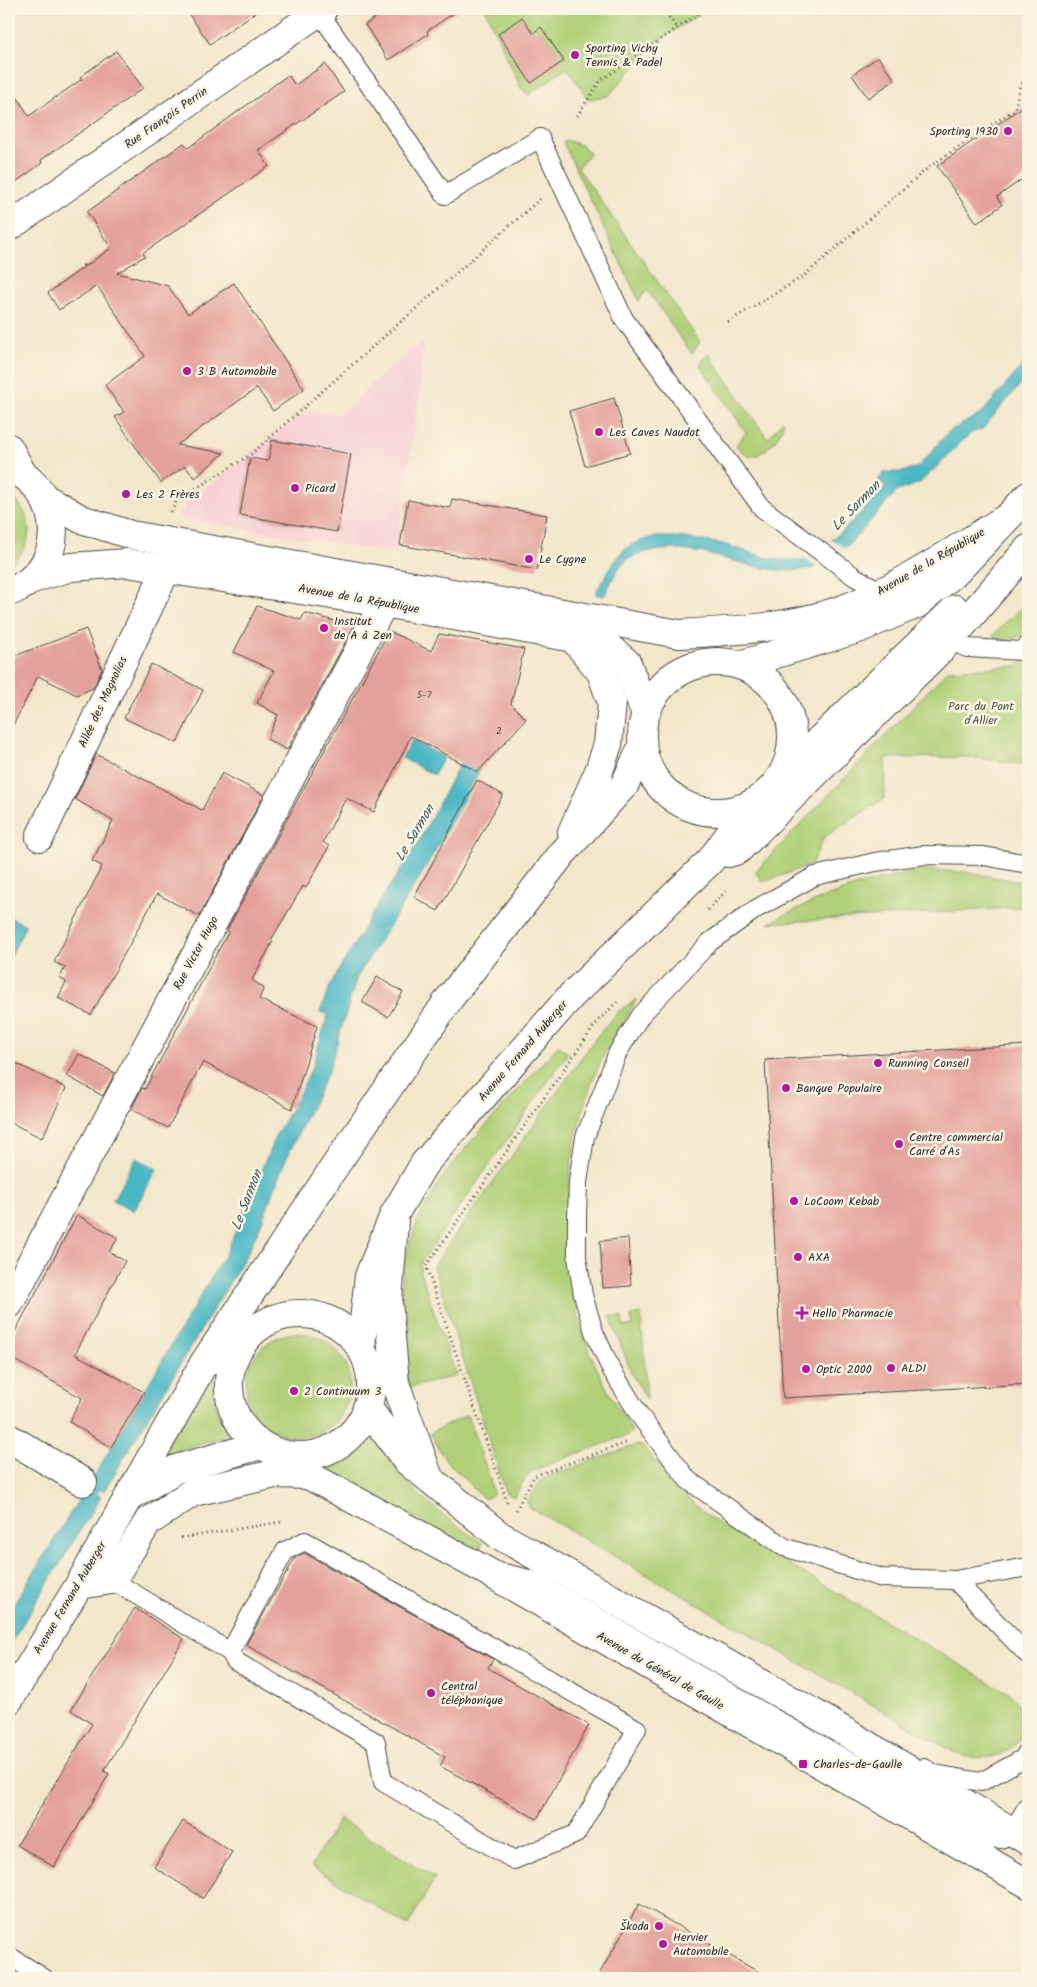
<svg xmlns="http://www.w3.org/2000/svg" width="1037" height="1987" font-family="Kalam,sans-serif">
  <rect width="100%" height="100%" fill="#fcf5e5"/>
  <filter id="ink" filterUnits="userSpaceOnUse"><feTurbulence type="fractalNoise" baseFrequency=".02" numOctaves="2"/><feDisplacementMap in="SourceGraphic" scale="10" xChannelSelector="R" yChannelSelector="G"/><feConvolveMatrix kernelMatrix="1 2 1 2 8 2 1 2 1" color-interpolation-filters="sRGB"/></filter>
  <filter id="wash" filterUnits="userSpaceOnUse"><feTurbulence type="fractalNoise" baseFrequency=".0096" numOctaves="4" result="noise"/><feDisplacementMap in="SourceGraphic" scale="20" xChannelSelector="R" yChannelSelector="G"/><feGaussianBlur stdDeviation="1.12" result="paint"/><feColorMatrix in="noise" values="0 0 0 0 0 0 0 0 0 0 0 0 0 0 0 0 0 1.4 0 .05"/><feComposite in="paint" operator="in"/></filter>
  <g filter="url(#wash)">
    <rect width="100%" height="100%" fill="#f3e7cb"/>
    <path fill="#f7cfd5" d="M 424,340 L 419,398 L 397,546 L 398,554 L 178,518 L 191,497 L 244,461 L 278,431 L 310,411 L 340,415 L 381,375 Z"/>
    <g fill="#b0d078" stroke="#6e7e52">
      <path d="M 485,9 L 707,9 L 656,43 L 608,96 L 588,99 L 567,68 L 528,95 L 521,88 Z"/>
      <path d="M 565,140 L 581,145 L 590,153 L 578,168 L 700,342 L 692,354 L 647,290 L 639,301 L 567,151 L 563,142 Z"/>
      <path d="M 708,353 L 768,439 L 783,420 C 785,435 760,460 748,456 C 744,454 739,449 736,445 L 746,432 L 700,365 Z"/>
      <path d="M 9,494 C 35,515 36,545 9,566 Z"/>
      <path d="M 1028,600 L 1028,629 C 1019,638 1004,646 993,635 Z"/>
      <path d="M 1028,654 L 1028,765 L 969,757 L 886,758 L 884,799 L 824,837 L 811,865 L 763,882 L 755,872 L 948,670 L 1016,666 Z"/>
      <path d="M 925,870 L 965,872 L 1028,883 L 1028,907 L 769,923 C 822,895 866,881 925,870 Z"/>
      <path d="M 637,999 C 622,1025 604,1051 593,1079 C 562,1160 557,1265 588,1347 C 599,1377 615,1404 632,1431 L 628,1435 L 534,1470 L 526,1477 L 514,1497 L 506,1493 L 433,1266 L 598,1035 L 619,1011 Z"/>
      <path d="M 558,1046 L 568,1053 L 420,1263 L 420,1271 L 456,1376 L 408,1388 L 399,1330 L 403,1262 L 418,1220 L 442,1178 L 468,1145 Z"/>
      <path d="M 641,1314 L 647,1399 L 632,1375 L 610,1316 L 622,1317 L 623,1326 L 632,1326 L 631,1316 Z"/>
      <circle cx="298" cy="1385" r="52"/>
      <path d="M 210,1376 L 213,1377 C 213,1388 214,1400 217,1411 C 220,1420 228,1429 227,1438 C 201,1441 187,1447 165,1461 L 160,1453 Z"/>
      <path d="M 467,1415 L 490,1479 L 493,1495 L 484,1499 L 446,1460 L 430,1433 Z"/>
      <path d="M 370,1434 L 374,1435 C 386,1454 397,1472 412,1488 C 433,1509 458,1526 482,1543 L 481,1551 L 478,1554 L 326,1470 L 326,1466 L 352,1453 Z"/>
      <path d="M 636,1445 L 642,1446 L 687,1498 L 713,1520 L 1010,1694 C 1035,1717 1029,1742 998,1755 C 986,1760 972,1757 959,1755 L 529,1507 L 527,1501 L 540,1482 L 546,1477 Z"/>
      <path d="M 339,1819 L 435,1878 L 408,1926 L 311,1866 Z"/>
    </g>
    <g fill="#4ab7c4" stroke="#3a7178">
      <path d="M 1028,359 L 1028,380 L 1021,384 L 989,421 L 983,429 L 971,433 L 920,483 L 897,491 L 851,543 L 812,569 L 783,571 L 756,567 L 704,553 L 672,549 L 645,552 L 628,559 L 617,571 L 604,596 L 595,594 L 612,565 L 624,550 L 634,543 L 653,537 L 679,537 L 723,544 L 764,557 L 784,560 L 802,560 L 843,531 L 886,486 L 878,480 L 885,472 L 902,472 L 918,467 L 949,431 L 981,414 Z"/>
      <path d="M 412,740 L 444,757 L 434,775 L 402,758 Z"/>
      <path d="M 466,752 L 482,766 L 425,869 L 357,977 L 329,1070 L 285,1161 L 262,1222 L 248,1252 L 104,1491 L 90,1483 L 227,1251 L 277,1133 L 298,1097 L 313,1065 L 328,1014 L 320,1012 L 330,986 L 340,968 L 377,906 L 418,843 Z"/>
      <path d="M 9,917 L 26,925 L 9,960 Z"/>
      <path d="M 136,1158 L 157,1169 L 134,1211 L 113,1200 Z"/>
      <path d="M 86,1488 L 101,1497 L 9,1646 L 9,1612 Z"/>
    </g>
    <path fill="#f3e7cb" d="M 829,538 L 846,549 L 818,568 L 802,557 Z"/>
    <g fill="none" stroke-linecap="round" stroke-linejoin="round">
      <path stroke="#4ab7c4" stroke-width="10" d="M 87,1503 L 104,1475"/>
    </g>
    <g id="blocks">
      <g fill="#e4a09a">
        <path d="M 185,9 L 260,9 L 210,44 Z"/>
        <path d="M 388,9 L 460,9 L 427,31 L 428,34 L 388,60 L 365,25 Z"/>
        <path d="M 522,17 L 533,33 L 541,27 L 564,61 L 531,83 L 498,34 Z"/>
        <path d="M 116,51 L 143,88 L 41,160 L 42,163 L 9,187 L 9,84 L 29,116 L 82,79 L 80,77 Z"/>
        <path d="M 878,57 L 895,80 L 868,98 L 852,75 Z"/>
        <path d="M 325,64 L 344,92 L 258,150 L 269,166 L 143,253 L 145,256 L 117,273 L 168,286 L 188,314 L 234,283 L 304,389 L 273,411 L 257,388 L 177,445 L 224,453 L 195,478 L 185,466 L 161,483 L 115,417 L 124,412 L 105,385 L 145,356 L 97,286 L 59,310 L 48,293 L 84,267 L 82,265 L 86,266 L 111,248 L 87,212 L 184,143 L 188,148 L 288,75 L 295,85 Z"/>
        <path d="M 1028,103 L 1028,175 L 997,197 L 1002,205 L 977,223 L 937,166 Z"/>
        <path d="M 614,398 L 630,453 L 585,466 L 569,411 Z"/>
        <path d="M 272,440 L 351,454 L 337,532 L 240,515 L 250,458 L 268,461 Z"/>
        <path d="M 452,499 L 547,515 L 537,570 L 400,545 L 408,500 L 450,508 Z"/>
        <path d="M 257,606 L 301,620 L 305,613 L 354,626 L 287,750 L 267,739 L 278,715 L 257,703 L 274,671 L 234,652 Z"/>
        <path d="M 86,629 L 102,669 L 93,688 L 77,695 L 38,676 L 9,733 L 9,658 Z"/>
        <path d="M 389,631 L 431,651 L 439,634 L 524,649 L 511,704 L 526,719 L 478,772 L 411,736 L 374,812 L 346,798 L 323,842 L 329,846 L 324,856 L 306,888 L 303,886 L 271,940 L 273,941 L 252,980 L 264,988 L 259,999 L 317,1026 L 292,1109 L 203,1062 L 168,1128 L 131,1109 L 142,1088 L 145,1089 L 223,942 L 229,931 L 227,930 Z"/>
        <path d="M 151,664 L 203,690 L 177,743 L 124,718 Z"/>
        <path d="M 96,754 L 202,810 L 222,773 L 264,795 L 199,916 L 157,894 L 91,1015 L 58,998 L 66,982 L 60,978 L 65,967 L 54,962 L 102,866 L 92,861 L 113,821 L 75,799 Z"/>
        <path d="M 477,780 L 503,795 L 438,911 L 414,897 Z"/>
        <path d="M 377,977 L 403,992 L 388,1017 L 362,1002 Z"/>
        <path d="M 1028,1045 L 1028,1384 L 783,1398 L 765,1060 Z"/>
        <path d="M 79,1054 L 115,1073 L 103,1096 L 67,1076 Z"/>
        <path d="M 9,1060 L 66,1088 L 42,1138 L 9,1122 Z"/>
        <path d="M 77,1215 L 118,1238 L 109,1252 L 125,1261 L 75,1354 L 144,1392 L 111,1447 L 69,1422 L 82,1398 L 9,1357 L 9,1343 Z"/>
        <path d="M 628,1238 L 631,1286 L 603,1288 L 600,1241 Z"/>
        <path d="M 304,1553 L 493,1659 L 488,1668 L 589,1725 L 537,1819 L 440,1766 L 445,1757 L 246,1645 L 295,1558 Z"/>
        <path d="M 135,1608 L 184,1639 L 104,1771 L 109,1774 L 54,1867 L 17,1845 L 92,1724 L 71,1710 Z"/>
        <path d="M 183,1821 L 232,1852 L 203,1898 L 154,1867 Z"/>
        <path d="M 639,1904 L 652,1911 L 769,1978 L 597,1978 Z"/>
      </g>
    </g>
  </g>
  <g filter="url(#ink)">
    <use href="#blocks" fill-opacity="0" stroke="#494743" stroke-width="1"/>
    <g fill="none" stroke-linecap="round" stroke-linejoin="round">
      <defs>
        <g id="lane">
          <path d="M 319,12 L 445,195 L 540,138 L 624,319 L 762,508 L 855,577 L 882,592"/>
          <path d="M 950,640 L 967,648 L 1022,651 L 1028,645"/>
          <path d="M 1028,864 L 984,856 L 924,855 L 875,862 L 815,876 L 756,909 L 710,942 L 641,1015 L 618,1052 L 585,1137 L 578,1182 L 577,1217 L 577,1257 L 583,1295 L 594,1332 L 611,1369 L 640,1416 L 688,1480 L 784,1547 L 882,1578 L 955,1580 L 1028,1567"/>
          <path d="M 504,1573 L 533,1580 L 983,1838 L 1001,1839 L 1012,1832 L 1028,1805"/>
          <path d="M 112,1580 L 230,1652 L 235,1661 L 376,1742 L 383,1782 L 514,1860 L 576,1834 L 637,1729 L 305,1541 L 285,1551 L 230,1652"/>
          <path d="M 955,1580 L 1028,1655"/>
          <path d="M 924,1768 L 935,1774 L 981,1782 L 1024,1758 L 1028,1750"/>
          <path d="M 9,1956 L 44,1978"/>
        </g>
        <g id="street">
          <path d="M 9,227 L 323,9"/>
          <path d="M 9,448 L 22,473"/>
          <path d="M 40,837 L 167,568"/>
          <path d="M 9,1304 L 384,603"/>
          <path d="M 9,1438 L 83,1482"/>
        </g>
        <g id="secondary">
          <path d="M 394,1222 L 388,1302 L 395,1383 L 428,1475"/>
          <path d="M 367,1407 L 406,1460 L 499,1535 L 812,1712 L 1028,1841"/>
          <path d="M 297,1456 L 308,1475 L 481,1568 L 1028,1884"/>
          <path d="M 79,1585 L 112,1580 L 148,1522 L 193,1492 L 275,1474 L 308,1475"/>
        </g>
        <g id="primary">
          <path d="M 9,467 C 66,492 69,570 9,592"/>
          <path d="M 45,498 L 81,519 L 131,535 L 679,634 C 733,631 790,628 841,610 C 900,588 952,551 1005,519"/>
          <path d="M 32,579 L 71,567 L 127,563 L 384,603 L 573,638 L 600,640 L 627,663 L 645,712"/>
          <circle cx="717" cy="737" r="75"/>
          <path d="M 740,665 L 858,629 L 917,604 L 958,570 L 1028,496"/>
          <path d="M 783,775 L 955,609"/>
          <path d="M 572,832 L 599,771 L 608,744 L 612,703 L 601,672 L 573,638"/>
          <path d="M 729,853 L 738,850 L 950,640 L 1028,549"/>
          <circle cx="300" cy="1385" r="71"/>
          <path d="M 361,1347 L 369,1276 L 394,1215 L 424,1164 L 571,996 L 711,860 L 737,824 L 759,799"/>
          <path d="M 204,1363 L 337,1163 L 449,999 L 562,854 L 625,784 L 642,747"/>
          <path d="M 131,1496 L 176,1469 L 261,1445"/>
          <path d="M 9,1700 L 79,1585 L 204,1363 L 221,1357"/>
        </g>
      </defs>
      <use href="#lane" stroke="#494743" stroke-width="20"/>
      <use href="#street" stroke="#494743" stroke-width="30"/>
      <use href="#secondary" stroke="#494743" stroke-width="30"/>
      <use href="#primary" stroke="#494743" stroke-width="30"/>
      <g stroke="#494743" stroke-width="3" stroke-dasharray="1 4" stroke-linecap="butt">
        <path d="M 663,9 L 677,28"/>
        <path d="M 577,116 L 600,81 L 705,9"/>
        <path d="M 728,322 L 804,276 L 929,167 L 1015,109 L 1020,85 L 1028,79"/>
        <path d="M 171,512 L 177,500 L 250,455 L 540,199"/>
        <path d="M 708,910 L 726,891"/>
        <path d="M 507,1502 L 426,1266 L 598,1021 L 617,1002"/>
        <path d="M 516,1510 L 534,1476 L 628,1442"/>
        <path d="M 181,1538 L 281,1522"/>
      </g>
      <use href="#lane" stroke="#fff" stroke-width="18"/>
      <use href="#street" stroke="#fff" stroke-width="28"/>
      <use href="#secondary" stroke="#fff" stroke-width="28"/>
      <use href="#primary" stroke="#fff" stroke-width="28"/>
    </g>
  </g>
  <g fill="#b5179e" stroke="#fcf5e5" stroke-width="2">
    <circle cx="575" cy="55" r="5"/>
    <circle cx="1008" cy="131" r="5"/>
    <circle cx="187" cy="371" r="5"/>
    <circle cx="599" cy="432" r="5"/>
    <circle cx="295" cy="488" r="5"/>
    <circle cx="126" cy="494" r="5"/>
    <circle cx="529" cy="559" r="5"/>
    <circle cx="324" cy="628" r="5"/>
    <circle cx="878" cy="1063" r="5"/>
    <circle cx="786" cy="1088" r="5"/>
    <circle cx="899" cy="1144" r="5"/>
    <circle cx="794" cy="1201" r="5"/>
    <circle cx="798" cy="1257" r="5"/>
    <path d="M799.5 1305.5h5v5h5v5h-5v5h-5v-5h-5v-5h5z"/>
    <circle cx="891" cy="1368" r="5"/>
    <circle cx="806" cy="1369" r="5"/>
    <circle cx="294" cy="1391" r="5"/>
    <circle cx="431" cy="1693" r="5"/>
    <rect x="798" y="1759" width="10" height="10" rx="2.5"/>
    <circle cx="659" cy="1926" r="5"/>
    <circle cx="663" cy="1944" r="5"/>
  </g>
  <g text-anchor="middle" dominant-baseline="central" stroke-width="5" stroke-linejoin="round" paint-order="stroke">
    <g font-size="10" fill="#594847">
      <text x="424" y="695">5-7</text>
      <text x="499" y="731">2</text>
    </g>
    <g font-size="12" fill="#2b2b2b" stroke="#fcf5e5" text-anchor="start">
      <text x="585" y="48">Sporting Vichy<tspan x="585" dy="14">Tennis &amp; Padel</tspan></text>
      <text x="998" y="131" text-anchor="end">Sporting 1930</text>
      <text x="197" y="371">3 B Automobile</text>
      <text x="609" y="432">Les Caves Naudot</text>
      <text x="305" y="488">Picard</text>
      <text x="136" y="494">Les 2 Frères</text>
      <text x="539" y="559">Le Cygne</text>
      <text x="334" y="621">Institut<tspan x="334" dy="14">de A à Zen</tspan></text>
      <text x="888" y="1063">Running Conseil</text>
      <text x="796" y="1088">Banque Populaire</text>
      <text x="909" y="1137">Centre commercial<tspan x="909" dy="14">Carré d'As</tspan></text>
      <text x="804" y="1201">LoCoom Kebab</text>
      <text x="808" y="1257">AXA</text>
      <text x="812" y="1313">Hello Pharmacie</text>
      <text x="901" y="1368">ALDI</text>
      <text x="816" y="1369">Optic 2000</text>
      <text x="304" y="1391">2 Continuum 3</text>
      <text x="441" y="1686">Central<tspan x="441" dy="14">téléphonique</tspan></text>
      <text x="813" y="1764">Charles-de-Gaulle</text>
      <text x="649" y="1926" text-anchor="end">Škoda</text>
      <text x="673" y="1937">Hervier<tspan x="673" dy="14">Automobile</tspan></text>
    </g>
    <g font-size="12" fill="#2b2b2b" stroke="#fcf5e5">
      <text transform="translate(166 118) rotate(-35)">Rue François Perrin</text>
      <text transform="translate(931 562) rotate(-30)">Avenue de la République</text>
      <text transform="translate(359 599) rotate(10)">Avenue de la République</text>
      <text transform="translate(103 702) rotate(-65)">Allée des Magnolias</text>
      <text transform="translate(196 953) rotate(-62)">Rue Victor Hugo</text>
      <text transform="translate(523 1051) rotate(-49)">Avenue Fernand Auberger</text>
      <text transform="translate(70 1598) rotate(-59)">Avenue Fernand Auberger</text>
      <text transform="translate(660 1671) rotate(30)">Avenue du Général de Gaulle</text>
    </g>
    <g font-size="12" fill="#4c543e" stroke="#fcf5e5">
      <text x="981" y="706">Parc du Pont<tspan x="981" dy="14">d'Allier</tspan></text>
    </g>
    <g font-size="14" font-style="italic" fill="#365c61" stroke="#fcf5e5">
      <text transform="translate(856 506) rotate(-46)">Le Sarmon</text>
      <text transform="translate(415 833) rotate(-59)">Le Sarmon</text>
      <text transform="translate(247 1200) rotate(-69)">Le Sarmon</text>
    </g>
  </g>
  <rect width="1037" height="1987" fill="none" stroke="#fcf5e5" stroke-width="30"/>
</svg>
